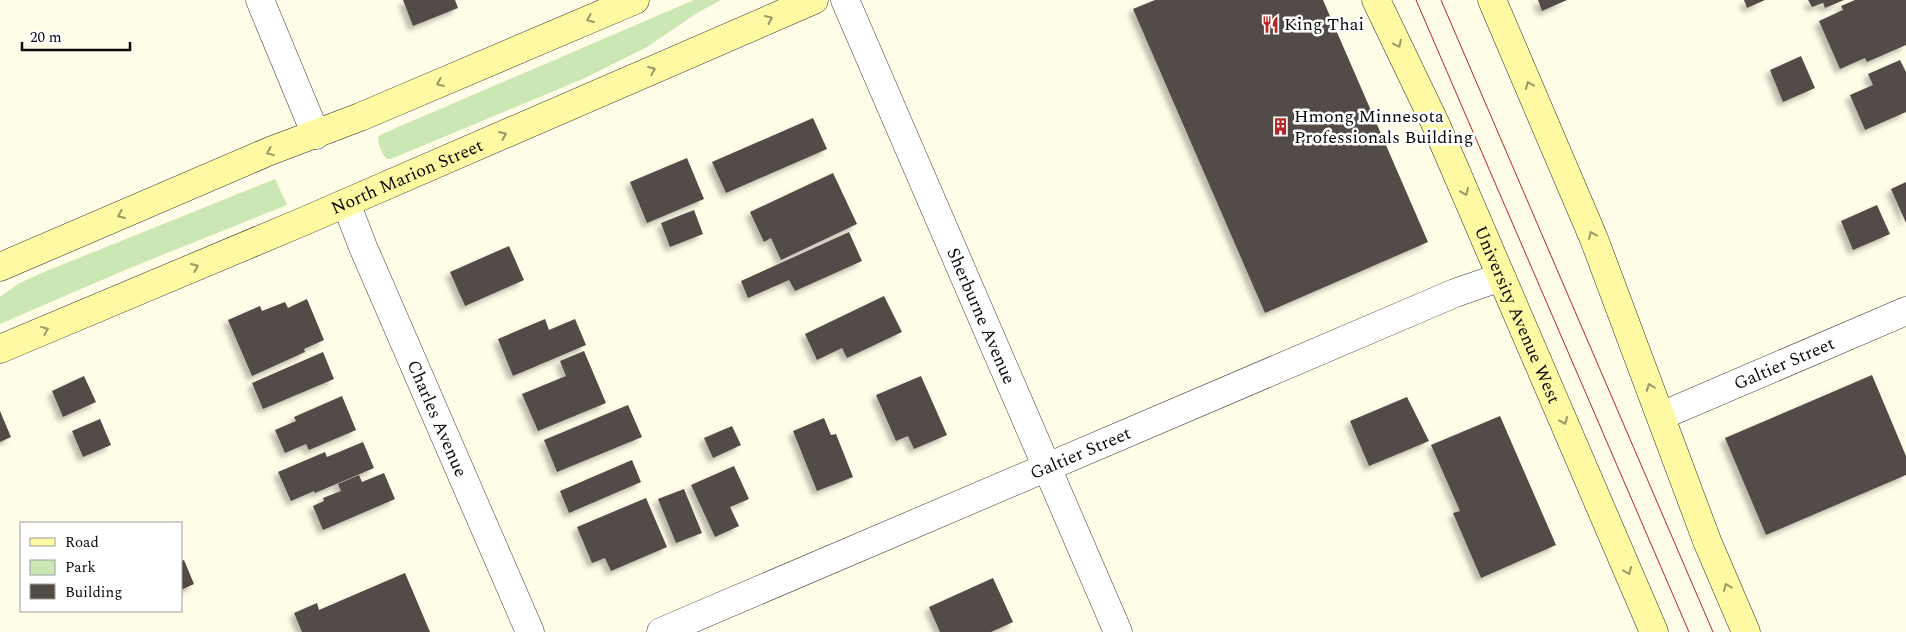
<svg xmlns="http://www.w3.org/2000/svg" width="1906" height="632" font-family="Spectral,serif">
  <defs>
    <filter id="shadow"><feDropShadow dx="-4.5" dy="4.5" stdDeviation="2.5" flood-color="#0004"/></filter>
  </defs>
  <rect width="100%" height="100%" fill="#fffce7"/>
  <g fill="#cbe7b3">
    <path d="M 694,0 L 721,0 L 697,13 L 647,47 L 585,78 L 391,159 L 387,159 C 382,154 378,144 378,137 L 382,134 Z"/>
    <path d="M 275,179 L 287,205 L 125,270 L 0,324 L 0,297 L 18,284 L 39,274 Z"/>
  </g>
  <g fill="#524c47" filter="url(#shadow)">
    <path d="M 403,0 L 455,0 L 458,8 L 413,26 Z"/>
    <path d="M 1155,0 L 1323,0 L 1428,242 L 1265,313 L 1133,9 Z"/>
    <path d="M 1538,0 L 1567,0 L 1542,11 Z"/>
    <path d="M 1744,0 L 1765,0 L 1747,8 Z"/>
    <path d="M 1808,0 L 1844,0 L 1825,8 L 1823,3 L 1812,7 Z"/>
    <path d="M 1855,0 L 1906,0 L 1906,45 L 1867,62 L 1865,58 L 1840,69 L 1819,21 L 1843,10 L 1841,6 Z"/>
    <path d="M 1801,56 L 1815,88 L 1783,102 L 1770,70 Z"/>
    <path d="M 1900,60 L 1906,72 L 1906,112 L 1865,130 L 1850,95 L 1873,85 L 1868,74 Z"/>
    <path d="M 813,118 L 827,149 L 726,193 L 712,162 Z"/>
    <path d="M 687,158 L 704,199 L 647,223 L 630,182 Z"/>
    <path d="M 833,173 L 857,224 L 781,260 L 771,238 L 764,242 L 750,212 Z"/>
    <path d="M 1906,182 L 1906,223 L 1891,189 Z"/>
    <path d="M 1877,205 L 1890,234 L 1853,250 L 1841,221 Z"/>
    <path d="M 694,210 L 703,234 L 670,247 L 661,223 Z"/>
    <path d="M 849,232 L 862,261 L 795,291 L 789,280 L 748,298 L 741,281 Z"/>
    <path d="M 509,246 L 524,280 L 465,306 L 450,272 Z"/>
    <path d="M 884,296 L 902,332 L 847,358 L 842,348 L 817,360 L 805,334 Z"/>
    <path d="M 307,299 L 324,340 L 304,349 L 305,352 L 252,376 L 228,320 L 260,306 L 262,311 L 285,302 L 288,308 Z"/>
    <path d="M 545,319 L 549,330 L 575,319 L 586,345 L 513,376 L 498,339 Z"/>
    <path d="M 584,351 L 606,403 L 538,431 L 522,394 L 566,376 L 560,361 Z"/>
    <path d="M 323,352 L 334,379 L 263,409 L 252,383 Z"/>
    <path d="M 1872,375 L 1906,456 L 1906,475 L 1766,535 L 1725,438 Z"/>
    <path d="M 84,376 L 96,402 L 63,417 L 52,391 Z"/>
    <path d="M 921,376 L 947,435 L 914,449 L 908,436 L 896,441 L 876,395 Z"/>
    <path d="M 342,396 L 356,430 L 309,450 L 306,444 L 285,453 L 275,430 L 296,421 L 294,417 Z"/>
    <path d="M 1407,397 L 1429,441 L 1369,466 L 1350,421 Z"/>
    <path d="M 628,405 L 642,437 L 557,472 L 544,440 Z"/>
    <path d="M 0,411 L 11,437 L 0,442 Z"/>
    <path d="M 1500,416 L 1556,545 L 1481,578 L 1453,513 L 1460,511 L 1431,445 Z"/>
    <path d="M 824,418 L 831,435 L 836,434 L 853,477 L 817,491 L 793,431 Z"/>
    <path d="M 100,419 L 111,445 L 83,457 L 72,431 Z"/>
    <path d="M 732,426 L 741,445 L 713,458 L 704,438 Z"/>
    <path d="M 363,442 L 374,468 L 315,493 L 314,491 L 291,501 L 278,472 L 325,452 L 327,457 Z"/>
    <path d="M 632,460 L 641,482 L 569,513 L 560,491 Z"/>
    <path d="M 734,466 L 749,499 L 730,507 L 739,526 L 715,537 L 691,485 Z"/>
    <path d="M 384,473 L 395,499 L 323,530 L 313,506 L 324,501 L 323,498 L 341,491 L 338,484 L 359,475 L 362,482 Z"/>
    <path d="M 684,489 L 702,533 L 676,543 L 658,499 Z"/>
    <path d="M 646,498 L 667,547 L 611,571 L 605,558 L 592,563 L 577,527 Z"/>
    <path d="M 184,560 L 194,584 L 181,590 L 181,561 Z"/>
    <path d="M 405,573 L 430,632 L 302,632 L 294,613 L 317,603 L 319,610 Z"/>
    <path d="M 993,578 L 1013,622 L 991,632 L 940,632 L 929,607 Z"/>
  </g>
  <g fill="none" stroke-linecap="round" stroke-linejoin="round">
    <defs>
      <g id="minor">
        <path d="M 260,0 L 316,135"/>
        <path id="s1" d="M 845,0 L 1118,632"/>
        <path id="s2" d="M 346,203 L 363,247 L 530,632"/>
        <path id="s3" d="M 1661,416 L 1906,311"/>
        <path id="s4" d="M 661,632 L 1455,293 L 1501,277"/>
      </g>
      <g id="secondary">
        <path id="s5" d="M 1376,0 L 1436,125 L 1654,632"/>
        <path d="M 1492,0 L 1594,239 L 1707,541 L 1746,632"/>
        <path d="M 0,267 L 270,151 L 360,117 L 635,0"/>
        <path id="s6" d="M 0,349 L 302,222 L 814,0"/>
      </g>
    </defs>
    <use href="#minor" stroke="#3d3d3d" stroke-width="29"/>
    <use href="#secondary" stroke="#2c2c2c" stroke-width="29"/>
    <use href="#minor" stroke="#fff" stroke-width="28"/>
    <use href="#secondary" stroke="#fef9a3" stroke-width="28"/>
    <g stroke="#b72725" stroke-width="1">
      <path d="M 1416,0 L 1689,632"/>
      <path d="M 1441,0 L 1713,632"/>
    </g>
  </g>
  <defs><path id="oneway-chevron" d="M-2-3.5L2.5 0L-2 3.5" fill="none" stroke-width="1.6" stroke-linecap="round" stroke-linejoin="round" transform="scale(1.25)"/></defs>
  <g stroke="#9c9966">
    <use href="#oneway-chevron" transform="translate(590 19) rotate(157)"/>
    <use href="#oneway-chevron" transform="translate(769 19) rotate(-24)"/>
    <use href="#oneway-chevron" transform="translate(1398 44) rotate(64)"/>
    <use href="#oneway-chevron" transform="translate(652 70) rotate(-23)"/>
    <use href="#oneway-chevron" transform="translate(440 83) rotate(157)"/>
    <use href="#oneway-chevron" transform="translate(1529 85) rotate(-113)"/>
    <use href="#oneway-chevron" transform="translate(503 135) rotate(-23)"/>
    <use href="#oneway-chevron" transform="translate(270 152) rotate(158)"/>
    <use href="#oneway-chevron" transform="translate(1465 192) rotate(67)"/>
    <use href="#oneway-chevron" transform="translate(121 215) rotate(157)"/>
    <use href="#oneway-chevron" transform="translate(1592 235) rotate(-113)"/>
    <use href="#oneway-chevron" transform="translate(195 267) rotate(-23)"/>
    <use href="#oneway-chevron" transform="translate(45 330) rotate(-22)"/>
    <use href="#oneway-chevron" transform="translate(1650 387) rotate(-111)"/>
    <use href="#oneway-chevron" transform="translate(1564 421) rotate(67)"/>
    <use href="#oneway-chevron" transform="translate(1628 571) rotate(67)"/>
    <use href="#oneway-chevron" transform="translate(1727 587) rotate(-113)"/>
  </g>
  <defs>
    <symbol id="restaurant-bare" viewBox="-9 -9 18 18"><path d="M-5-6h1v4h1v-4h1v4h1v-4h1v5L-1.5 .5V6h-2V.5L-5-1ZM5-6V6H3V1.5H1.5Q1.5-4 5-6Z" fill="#b72725" stroke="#fff" stroke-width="2.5" paint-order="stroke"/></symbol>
    <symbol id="building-bare" viewBox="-9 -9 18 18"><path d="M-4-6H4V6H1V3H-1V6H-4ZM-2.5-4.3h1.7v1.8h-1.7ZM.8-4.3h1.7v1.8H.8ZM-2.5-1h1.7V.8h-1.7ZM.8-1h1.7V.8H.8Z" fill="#b72725" stroke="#fff" stroke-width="2.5" paint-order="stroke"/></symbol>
  </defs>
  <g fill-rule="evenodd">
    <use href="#restaurant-bare" x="1258" y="12" width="25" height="25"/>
    <use href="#building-bare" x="1268" y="114" width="25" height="25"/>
  </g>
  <g text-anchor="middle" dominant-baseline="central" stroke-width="5" stroke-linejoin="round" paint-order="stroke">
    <g font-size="18" fill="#0a0a0a" stroke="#fff" text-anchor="start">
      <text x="1284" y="24">King Thai</text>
      <text x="1294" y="116">Hmong Minnesota<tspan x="1294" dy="21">Professionals Building</tspan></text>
    </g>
    <g font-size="18" fill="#0a0a0a" stroke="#fff">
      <text stroke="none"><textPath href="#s6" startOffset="442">North Marion Street</textPath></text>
      <text stroke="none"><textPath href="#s5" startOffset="345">University Avenue West</textPath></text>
      <text stroke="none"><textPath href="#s1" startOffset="344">Sherburne Avenue</textPath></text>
      <text stroke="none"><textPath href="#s3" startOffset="134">Galtier Street</textPath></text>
      <text stroke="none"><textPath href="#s2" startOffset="234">Charles Avenue</textPath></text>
      <text stroke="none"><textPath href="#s4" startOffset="456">Galtier Street</textPath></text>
    </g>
  </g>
  <rect x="20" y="522" width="162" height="90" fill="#ffffff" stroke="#9d9d9d"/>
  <rect x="30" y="538" width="25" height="8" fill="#fef9a3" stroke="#9d9d9d"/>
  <text x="65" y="547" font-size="15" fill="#0a0a0a">Road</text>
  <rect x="30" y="560" width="25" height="15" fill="#cbe7b3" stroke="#9d9d9d"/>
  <text x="65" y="572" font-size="15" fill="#0a0a0a">Park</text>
  <rect x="30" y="584" width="25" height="15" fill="#524c47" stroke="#9d9d9d"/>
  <text x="65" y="597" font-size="15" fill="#0a0a0a">Building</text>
  <path d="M22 42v8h108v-8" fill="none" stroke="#0a0a0a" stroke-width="2.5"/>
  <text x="30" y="42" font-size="15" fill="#0a0a0a" stroke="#ffffff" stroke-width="4" paint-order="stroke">20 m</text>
</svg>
